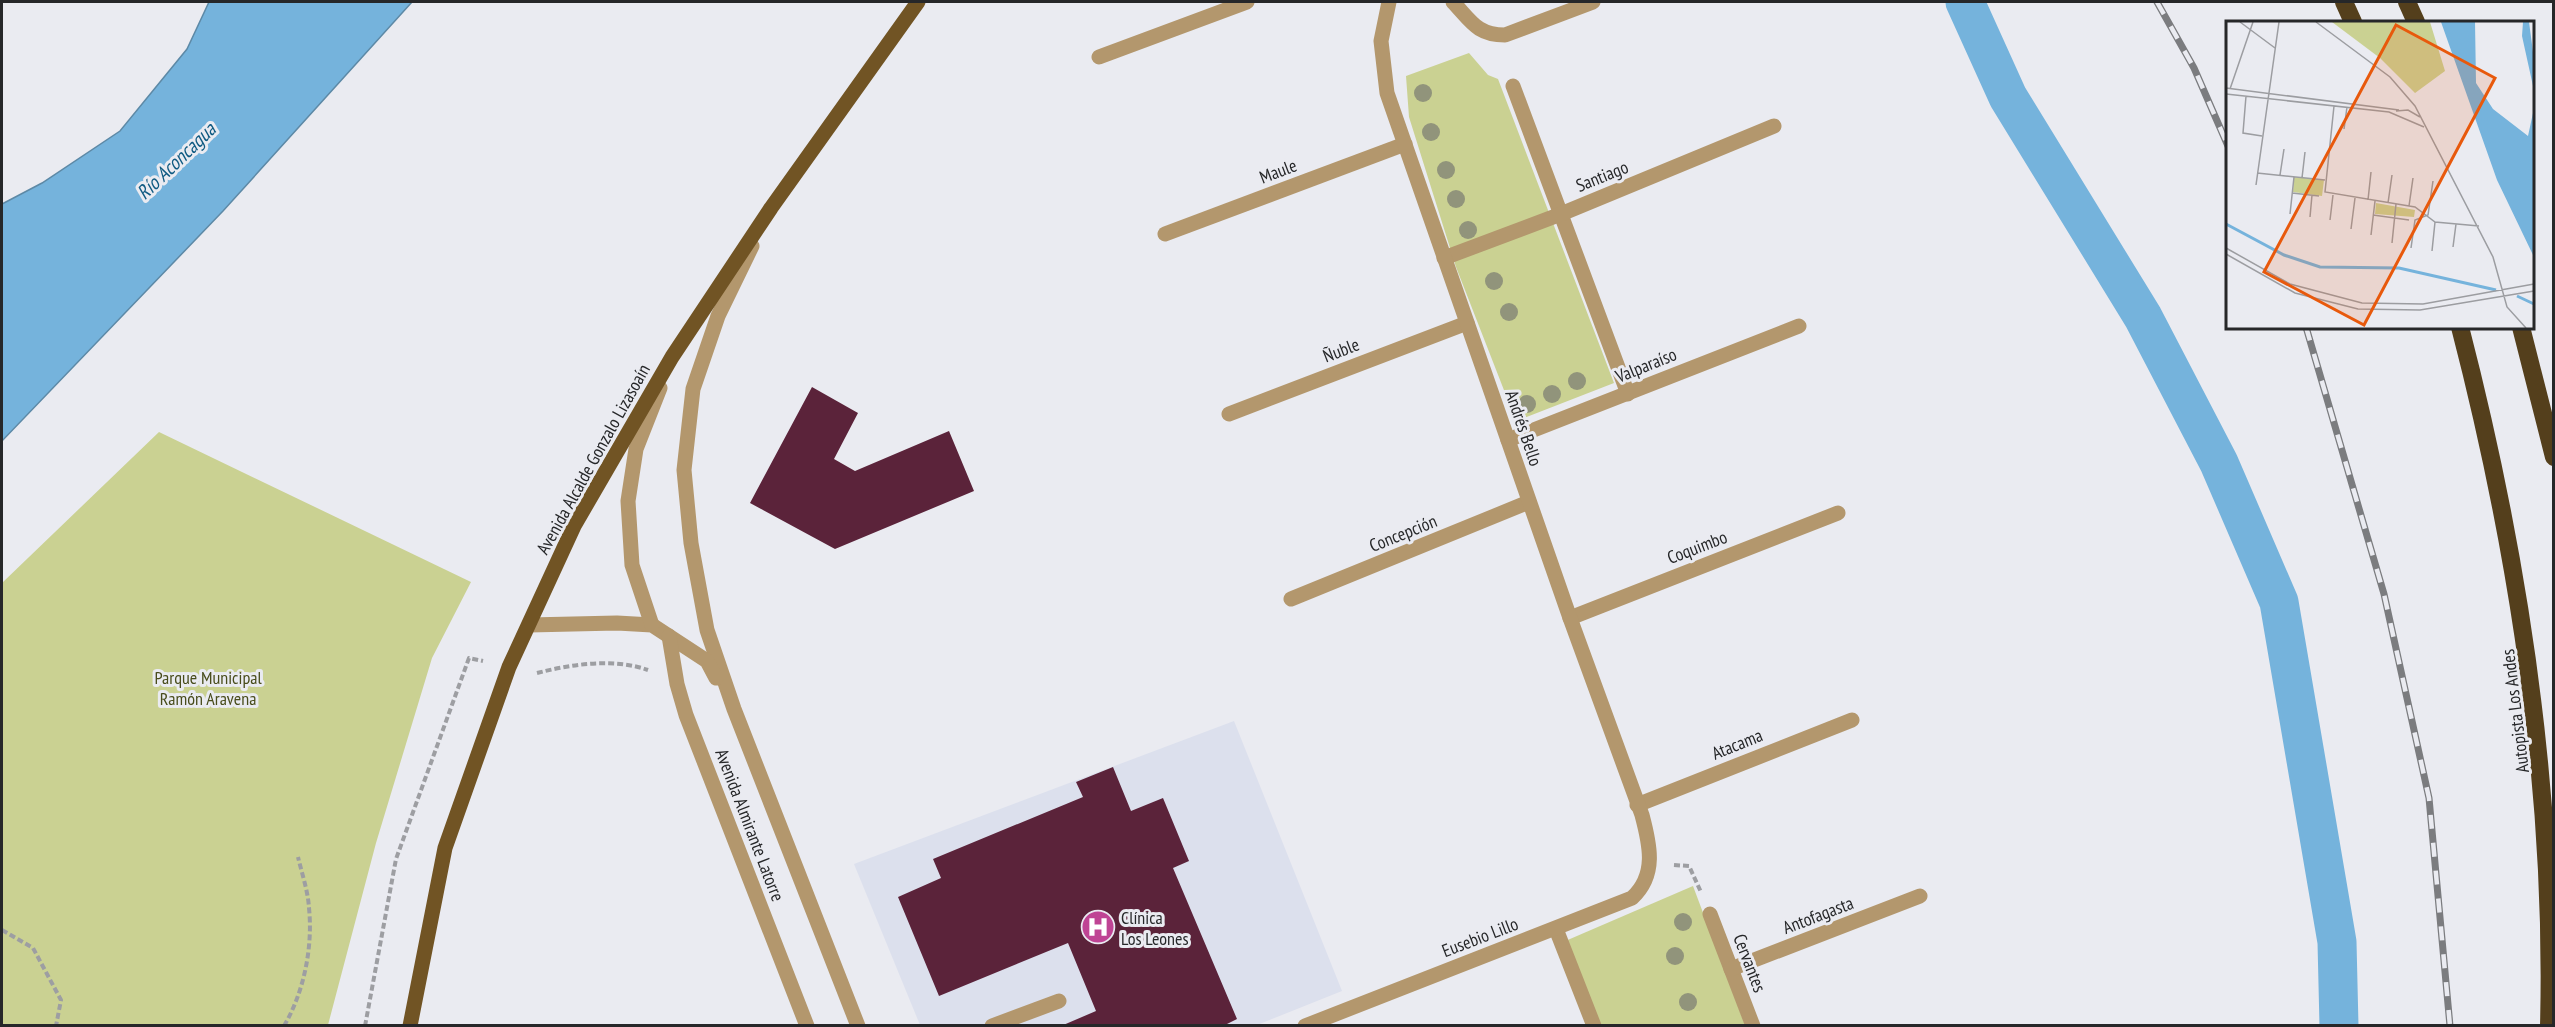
<svg xmlns="http://www.w3.org/2000/svg" width="2555" height="1027" font-family="'PT Sans Narrow',sans-serif">
  <rect width="100%" height="100%" fill="#eaebf1"/>
  <path fill="#dce0ed" d="M 1234,721 L 1342,991 L 1257,1025 L 920,1025 L 854,864 Z"/>
  <g fill="#cad192">
    <path d="M 1469,53 L 1488,75 L 1498,79 L 1614,383 L 1516,421 L 1456,267 L 1409,117 L 1406,76 Z"/>
    <path d="M 159,432 L 471,582 L 432,658 L 376,843 L 328,1025 L 2,1025 L 2,583 Z"/>
    <path d="M 1693,886 L 1745,1025 L 1594,1025 L 1563,942 Z"/>
  </g>
  <path fill="#75b3dc" stroke="#5d89a6" stroke-width="1.5" d="M 209,2 L 412,2 L 223,211 L 2,441 L 2,204 L 42,183 L 120,131 L 187,49 Z"/>
  <g fill="none" stroke-linecap="round" stroke-linejoin="round">
    <path stroke="#75b3dc" stroke-width="39" d="M 1965,2 L 2008,97 L 2143,317 L 2219,463 L 2279,602 L 2337,942 L 2339,1026"/>
  </g>
  <g fill="#5b233a">
    <path d="M 812,387 L 858,413 L 834,459 L 855,471 L 949,431 L 974,491 L 835,549 L 750,503 Z"/>
    <path d="M 1113,767 L 1131,811 L 1163,798 L 1189,861 L 1173,868 L 1237,1019 L 1223,1026 L 1061,1026 L 1096,1011 L 1068,943 L 939,996 L 898,897 L 941,878 L 933,859 L 1083,797 L 1076,782 Z"/>
  </g>
  <g fill="none" stroke-linecap="round" stroke-linejoin="round">
    <g stroke="#9d9ea2" stroke-width="4" stroke-dasharray="6 3" stroke-linecap="butt">
      <path d="M 537,673 C 572,664 614,658 648,670"/>
      <path d="M 1674,865 L 1689,866 L 1701,892"/>
      <path d="M 2,930 L 33,948 L 61,1000 L 56,1026"/>
      <path d="M 284,1026 C 304,992 313,947 309,908 C 308,891 302,874 298,857"/>
      <path d="M 365,1026 L 396,859 L 469,658 L 483,661"/>
    </g>
    <g stroke="#b3976d" stroke-width="15">
      <path d="M 1453,2 C 1471,21 1477,35 1505,35 L 1593,2"/>
      <path d="M 1099,57 L 1247,2"/>
      <path d="M 1513,86 L 1628,394"/>
      <path d="M 1165,234 L 1405,144"/>
      <path d="M 752,246 L 718,316 L 693,389 L 684,470 L 691,543 L 707,630 L 734,709 L 858,1026"/>
      <path d="M 1444,258 L 1561,214 L 1774,126"/>
      <path d="M 1229,414 L 1467,323"/>
      <path d="M 1508,440 L 1799,326"/>
      <path d="M 1291,599 L 1529,502"/>
      <path d="M 1570,618 L 1838,513"/>
      <path d="M 529,625 L 617,623 L 652,625 L 707,661 L 716,678"/>
      <path d="M 652,625 L 632,565 L 628,501 L 636,449 L 660,388"/>
      <path d="M 669,636 L 677,684 L 686,715 L 807,1026"/>
      <path d="M 1637,805 L 1852,720"/>
      <path d="M 1710,914 L 1753,1026"/>
      <path d="M 1556,929 L 1594,1026"/>
      <path d="M 1731,969 L 1920,896"/>
      <path d="M 992,1026 L 1059,1001"/>
      <path d="M 1305,1026 L 1632,898 C 1657,875 1650,845 1642,815 L 1570,618 L 1387,93 L 1381,41 L 1389,2"/>
    </g>
    <path stroke="#715424" stroke-width="15" d="M 410,1026 L 445,848 L 509,667 L 574,526 L 672,357 L 771,208 L 918,2"/>
    <g stroke="#543f1c" stroke-width="18">
      <path d="M 2344,2 L 2353,22"/>
      <path d="M 2407,2 L 2416,22"/>
      <path d="M 2460,327 C 2519,555 2555,789 2549,1026"/>
      <path d="M 2521,327 L 2554,457"/>
    </g>
    <defs>
      <g id="rail">
        <path d="M 2157,2 L 2194,68 L 2228,146"/>
        <path d="M 2306,327 L 2384,594 L 2429,798 L 2450,1026"/>
      </g>
    </defs>
    <use href="#rail" stroke="#7b7c7f" stroke-width="7"/>
    <use href="#rail" stroke="#eaebf1" stroke-width="4.5" stroke-dasharray="14" stroke-linecap="butt"/>
  </g>
  <g fill="#91947b">
    <circle cx="1423" cy="93" r="9"/>
    <circle cx="1431" cy="132" r="9"/>
    <circle cx="1446" cy="170" r="9"/>
    <circle cx="1456" cy="199" r="9"/>
    <circle cx="1468" cy="230" r="9"/>
    <circle cx="1494" cy="281" r="9"/>
    <circle cx="1509" cy="312" r="9"/>
    <circle cx="1577" cy="381" r="9"/>
    <circle cx="1552" cy="394" r="9"/>
    <circle cx="1527" cy="404" r="9"/>
    <circle cx="1683" cy="922" r="9"/>
    <circle cx="1675" cy="956" r="9"/>
    <circle cx="1688" cy="1002" r="9"/>
  </g>
  <defs>
    <symbol id="hospital-disc" viewBox="-11 -11 22 22"><circle r="9.5" fill="#bf4494" stroke="#eaebf1"/><path d="M-5-5h3v3.5h4V-5h3V5h-3V1.5h-4V5h-3Z" fill="#fff"/></symbol>
  </defs>
  <g fill-rule="evenodd">
    <use href="#hospital-disc" x="1079" y="908" width="38" height="38"/>
  </g>
  <g text-anchor="middle" dominant-baseline="central" stroke-width="6" stroke-linejoin="round" paint-order="stroke">
    <g font-size="18" fill="#262729" stroke="#eaebf1">
      <text transform="translate(1278 171) rotate(-21)">Maule</text>
      <text transform="translate(1602 176) rotate(-22)">Santiago</text>
      <text transform="translate(1341 350) rotate(-21)">Ñuble</text>
      <text transform="translate(1646 365) rotate(-22)">Valparaíso</text>
      <text transform="translate(1524 428) rotate(71)">Andrés Bello</text>
      <text transform="translate(593 459) rotate(-61)">Avenida Alcalde Gonzalo Lizasoaín</text>
      <text transform="translate(1403 533) rotate(-22)">Concepción</text>
      <text transform="translate(1697 547) rotate(-21)">Coquimbo</text>
      <text transform="translate(2515 711) rotate(-97)">Autopista Los Andes</text>
      <text transform="translate(1737 744) rotate(-22)">Atacama</text>
      <text transform="translate(750 825) rotate(69)">Avenida Almirante Latorre</text>
      <text transform="translate(1818 915) rotate(-21)">Antofagasta</text>
      <text transform="translate(1480 937) rotate(-21)">Eusebio Lillo</text>
      <text transform="translate(1750 963) rotate(69)">Cervantes</text>
    </g>
    <g font-size="18" fill="#484c1b" stroke="#eaebf1">
      <text x="208" y="677">Parque Municipal<tspan x="208" dy="21">Ramón Aravena</tspan></text>
    </g>
    <g font-size="18" fill="#262729" stroke="#eaebf1" text-anchor="start">
      <text x="1121" y="917">Clínica<tspan x="1121" dy="21">Los Leones</tspan></text>
    </g>
    <g font-size="20" font-style="italic" fill="#0f5a82" stroke="#eaebf1">
      <text transform="translate(176 161) rotate(-44)">Río Aconcagua</text>
    </g>
  </g>
  <g transform="translate(2226 21)">
    <rect width="308" height="308" fill="#eaebf1"/>
    <path d="M 106,1 L 204,1 L 219,50 L 189,72 L 154,37 ZM 68,156 L 98,159 L 96,175 L 67,171 ZM 150,182 L 189,189 L 188,196 L 149,193 Z" fill="#cad192"/>
    <path d="M 215,1 L 249,1 L 250,62 L 267,88 L 302,115 L 307,92 L 307,234 L 271,159 ZM 297,1 L 303,1 L 307,31 L 307,65 L 296,15 Z" fill="#75b3dc"/>
    <path fill="none" stroke="#75b3dc" stroke-width="3" d="M 0,203 L 58,234 L 94,246 L 173,247 L 270,269M 291,275 L 308,283"/>
    <path fill="none" stroke="#9c9da1" stroke-width="1.5" d="M 14,1 L 49,27M 90,1 L 164,56 L 189,85 L 267,236 L 281,286 L 300,307M 0,67 L 173,89M 4,68 L 27,1M 0,73 L 163,91 L 198,106M 20,75 L 17,112 L 36,115M 108,85 L 99,171 L 189,186 L 209,201 L 253,205M 170,90 L 182,89 L 194,96M 118,108 L 121,86M 31,152 L 99,159M 54,154 L 58,128M 76,157 L 79,131M 30,164 L 53,1M 66,172 L 93,175M 142,179 L 145,151M 162,182 L 166,154M 183,185 L 187,157M 64,193 L 68,156M 147,194 L 183,199M 84,196 L 86,174M 104,199 L 107,174M 125,208 L 129,177M 145,214 L 149,180M 166,222 L 170,183M 227,226 L 230,203M 0,227 L 64,263 L 136,282 L 197,283 L 308,263M 185,227 L 189,199 L 202,194 L 207,160M 206,230 L 209,201M 0,233 L 69,272 L 132,288 L 194,289 L 308,270"/>
    <path fill="#e8590c" fill-opacity="0.15" stroke="#e8590c" stroke-width="3" d="M 170,4 L 269,57 L 138,304 L 38,251 Z"/>
    <rect width="308" height="308" fill="none" stroke="#262729" stroke-width="3"/>
  </g>
  <rect width="2555" height="1027" fill="none" stroke="#262729" stroke-width="6"/>
</svg>
